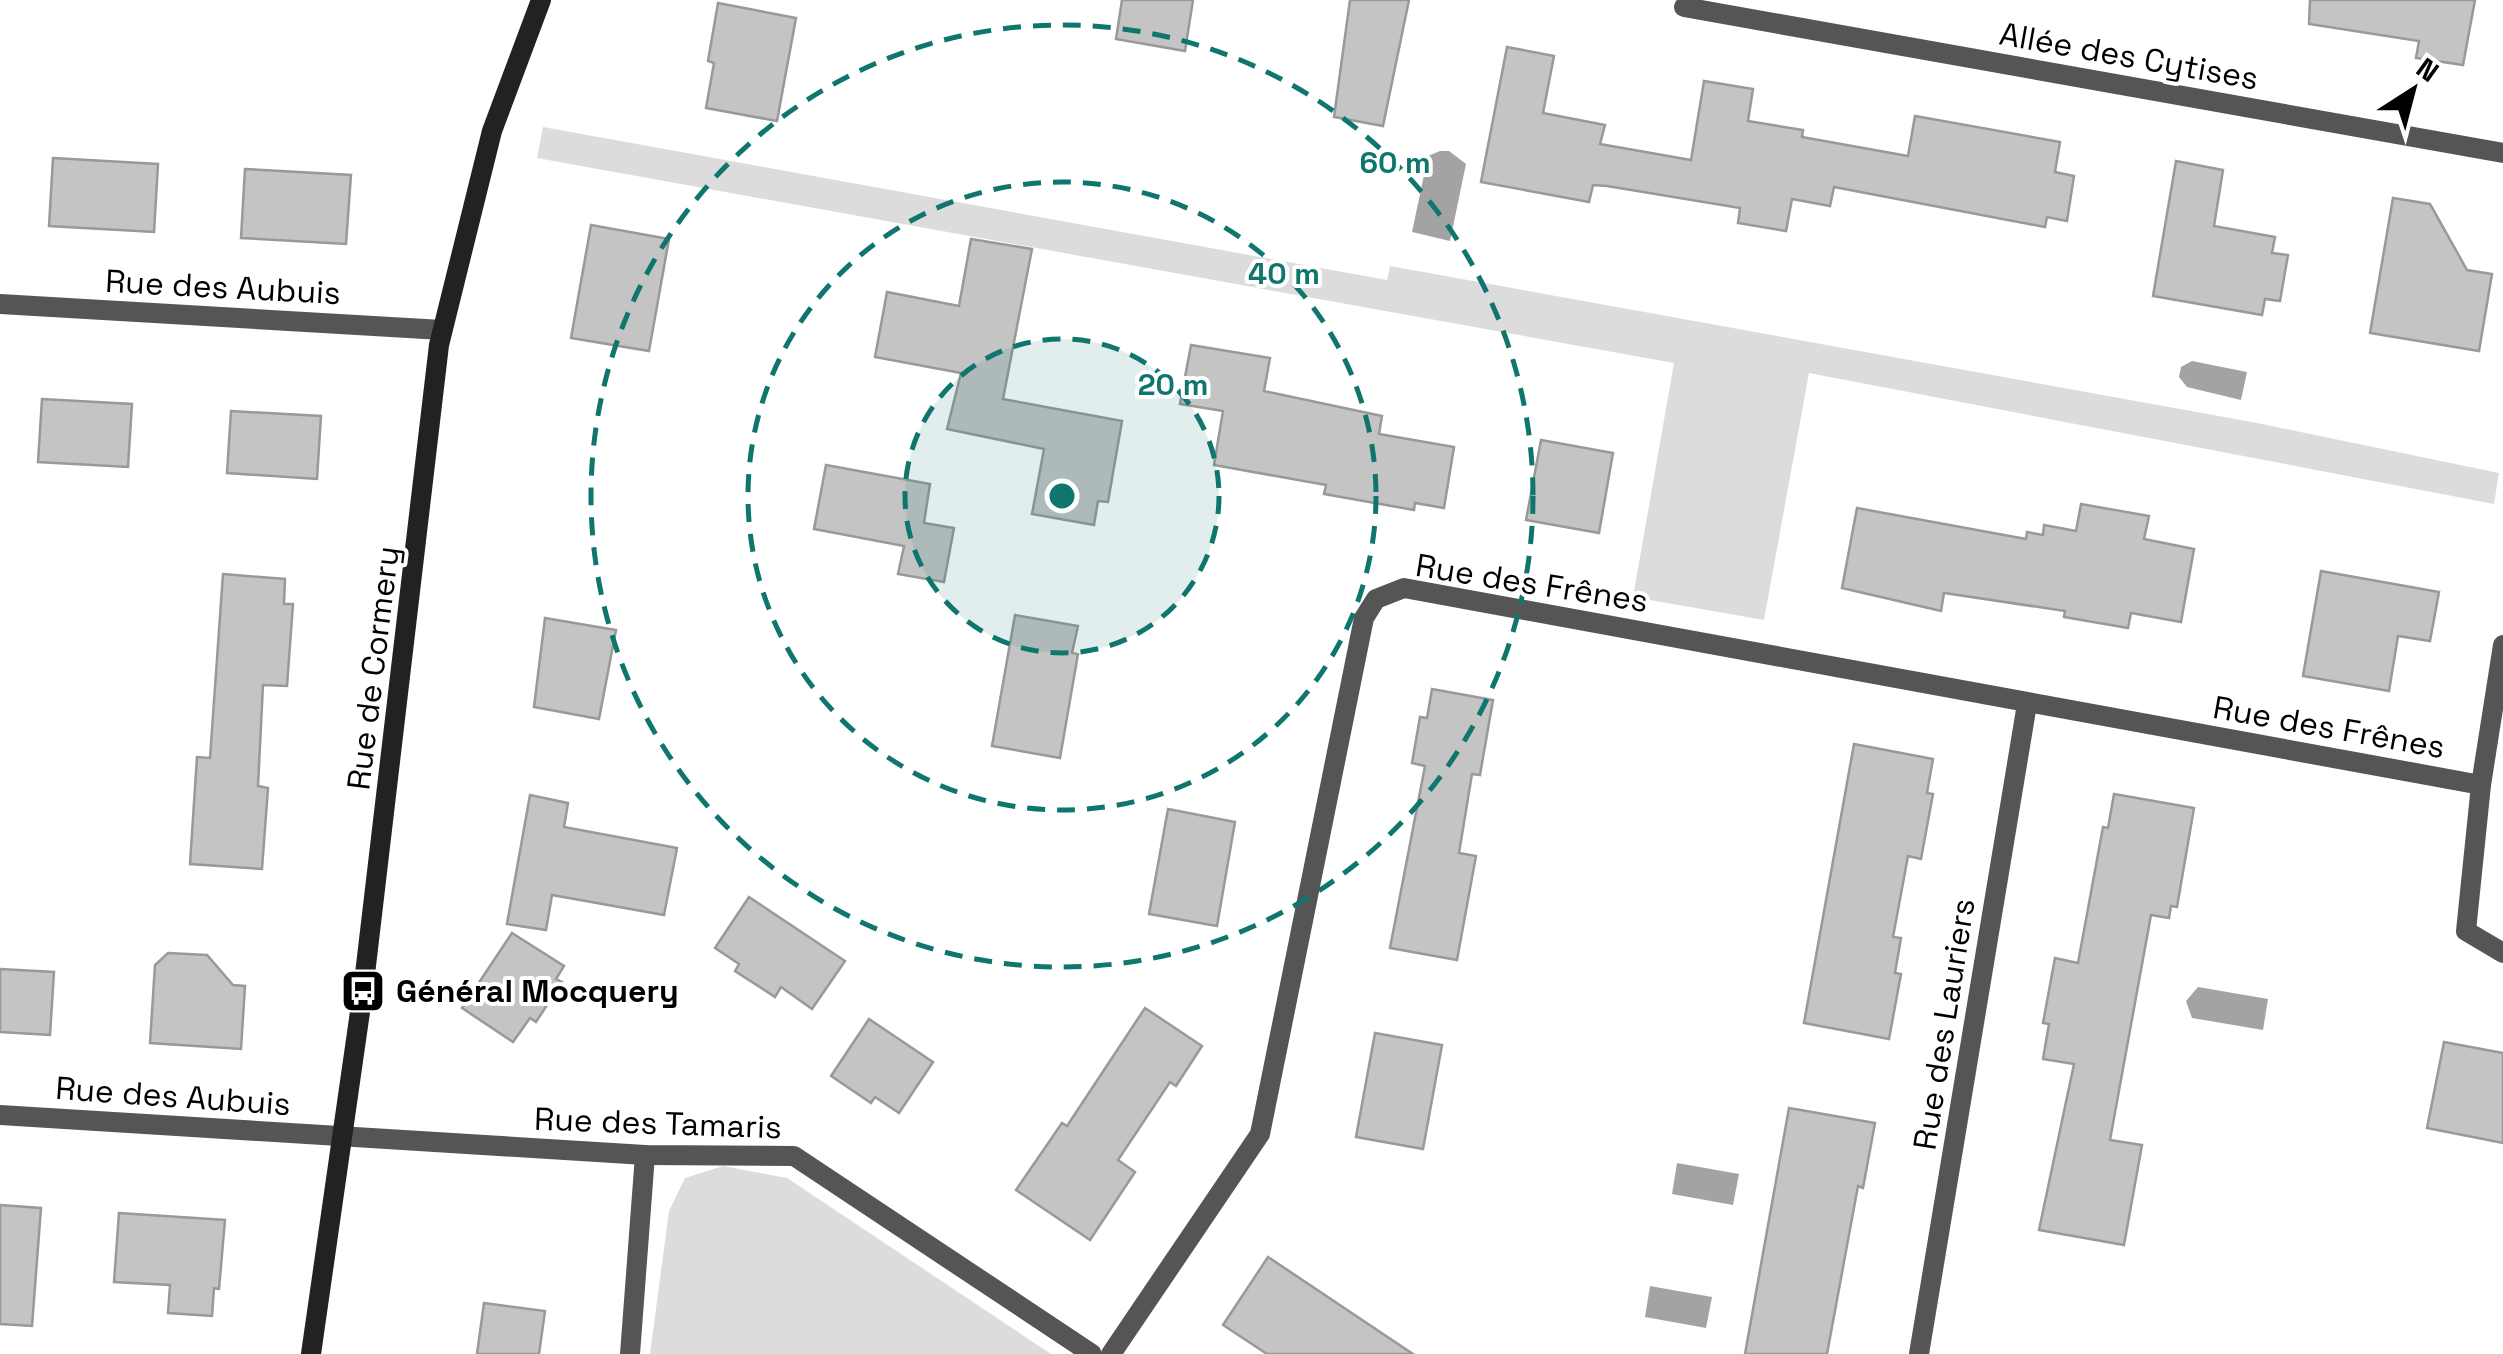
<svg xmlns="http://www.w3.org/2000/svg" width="2503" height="1354" font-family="'Space Grotesk',sans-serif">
  <rect width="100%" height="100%" fill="#fff"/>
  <g fill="#dcdcdc">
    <path d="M 543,127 L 1387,280 L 1390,266 L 2252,422 L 2499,473 L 2494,504 L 1809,373 L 1764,620 L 1633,597 L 1674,363 L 537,158 Z"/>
    <path d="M 723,1166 L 787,1178 L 1051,1354 L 650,1354 L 669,1211 L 685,1178 Z"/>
  </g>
  <g fill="#a3a3a3">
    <path d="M 1440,151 L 1449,151 L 1466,164 L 1450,241 L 1412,232 L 1428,156 Z"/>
    <path d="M 2192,361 L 2247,372 L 2241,400 L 2187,387 L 2179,377 L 2181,367 Z"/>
    <path d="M 2198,987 L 2268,999 L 2263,1030 L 2192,1018 L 2186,1001 Z"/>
    <path d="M 1677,1163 L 1739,1174 L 1733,1205 L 1672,1194 Z"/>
    <path d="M 1650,1286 L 1712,1297 L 1706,1328 L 1645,1317 Z"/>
  </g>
  <g fill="#c4c4c4" stroke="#999" stroke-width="2.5">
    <path d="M 1122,0 L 1193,0 L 1185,51 L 1116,39 Z"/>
    <path d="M 1350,0 L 1409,0 L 1383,126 L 1334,117 Z"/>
    <path d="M 2310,0 L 2475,0 L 2463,65 L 2416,58 L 2419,41 L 2309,24 Z"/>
    <path d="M 718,3 L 796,18 L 777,121 L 706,108 L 714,63 L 708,61 Z"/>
    <path d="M 1507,47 L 1554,56 L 1543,113 L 1605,125 L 1600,144 L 1691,160 L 1704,81 L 1753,89 L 1748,121 L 1803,130 L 1802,137 L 1908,156 L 1915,116 L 2060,142 L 2055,172 L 2074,176 L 2067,221 L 2047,217 L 2045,227 L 1834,187 L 1830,206 L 1792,199 L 1786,231 L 1738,223 L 1740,208 L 1607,186 L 1593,185 L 1589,202 L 1481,182 Z"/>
    <path d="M 53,158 L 158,164 L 154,232 L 49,226 Z"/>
    <path d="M 2176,161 L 2223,170 L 2214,226 L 2275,237 L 2272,253 L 2288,255 L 2280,301 L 2265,299 L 2262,315 L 2153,296 Z"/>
    <path d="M 245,169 L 351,175 L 346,244 L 241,238 Z"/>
    <path d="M 2393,198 L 2430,204 L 2467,270 L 2492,274 L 2479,351 L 2370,333 Z"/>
    <path d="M 591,225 L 669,239 L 649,351 L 571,338 Z"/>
    <path d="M 971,239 L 1032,249 L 1003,399 L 1122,421 L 1108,502 L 1098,501 L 1094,525 L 1032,514 L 1044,449 L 947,429 L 961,373 L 875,357 L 887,292 L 959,306 Z"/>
    <path d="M 1191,345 L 1270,358 L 1264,391 L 1382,416 L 1379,434 L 1454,447 L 1444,508 L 1415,503 L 1414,510 L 1324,494 L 1326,485 L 1214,465 L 1223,411 L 1180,404 Z"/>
    <path d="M 42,399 L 132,404 L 128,467 L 38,462 Z"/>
    <path d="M 231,411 L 321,416 L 317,479 L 227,473 Z"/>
    <path d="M 1541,440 L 1613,453 L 1599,533 L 1526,520 Z"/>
    <path d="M 826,465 L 930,484 L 924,523 L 954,528 L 944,582 L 898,574 L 904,546 L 814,529 Z"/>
    <path d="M 2081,504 L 2149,516 L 2144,539 L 2194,549 L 2181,622 L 2131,613 L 2128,628 L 2064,617 L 2065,611 L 1944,593 L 1941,611 L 1842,588 L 1857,508 L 2026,539 L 2027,532 L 2043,535 L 2044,525 L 2076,531 Z"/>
    <path d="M 2321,571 L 2439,592 L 2430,641 L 2398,636 L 2389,691 L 2303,676 Z"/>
    <path d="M 223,574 L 285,579 L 284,604 L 293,604 L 287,686 L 263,685 L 258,786 L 268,788 L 262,869 L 190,864 L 197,757 L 210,758 Z"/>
    <path d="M 1015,615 L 1078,626 L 1072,653 L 1078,654 L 1060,758 L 992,746 Z"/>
    <path d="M 545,618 L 616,630 L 599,719 L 534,707 Z"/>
    <path d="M 1432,689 L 1493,700 L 1480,775 L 1472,774 L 1459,853 L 1476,856 L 1457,960 L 1390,948 L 1425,766 L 1412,763 L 1420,717 L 1427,718 Z"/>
    <path d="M 1854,744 L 1933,759 L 1927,793 L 1933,794 L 1921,859 L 1908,856 L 1893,937 L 1901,938 L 1895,973 L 1901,974 L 1889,1039 L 1804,1023 Z"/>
    <path d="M 2114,794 L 2194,808 L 2177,907 L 2171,906 L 2169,918 L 2151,915 L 2110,1140 L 2142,1145 L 2124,1245 L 2039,1230 L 2074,1064 L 2043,1059 L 2049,1024 L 2043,1023 L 2055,958 L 2078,963 L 2103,827 L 2108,828 Z"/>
    <path d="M 530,795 L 568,803 L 564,827 L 677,848 L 664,915 L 552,895 L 546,930 L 507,924 Z"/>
    <path d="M 1168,809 L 1235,822 L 1217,926 L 1149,914 Z"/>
    <path d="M 749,897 L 845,961 L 812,1009 L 781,987 L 775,997 L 735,971 L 739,964 L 715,948 Z"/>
    <path d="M 512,933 L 564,966 L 556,979 L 562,982 L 536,1022 L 530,1018 L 513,1042 L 462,1008 Z"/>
    <path d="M 168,953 L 207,955 L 233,985 L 245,986 L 241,1049 L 150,1043 L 155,965 Z"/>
    <path d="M 0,969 L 54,972 L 50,1035 L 0,1032 Z"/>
    <path d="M 1145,1008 L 1202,1046 L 1176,1086 L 1170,1082 L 1118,1160 L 1135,1172 L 1090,1240 L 1016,1190 L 1062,1123 L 1067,1126 Z"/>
    <path d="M 869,1019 L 933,1062 L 899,1113 L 875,1097 L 871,1103 L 831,1076 Z"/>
    <path d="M 1375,1033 L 1442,1045 L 1423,1149 L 1356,1137 Z"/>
    <path d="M 2444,1042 L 2503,1053 L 2503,1143 L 2427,1128 Z"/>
    <path d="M 1789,1108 L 1875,1123 L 1863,1188 L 1858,1186 L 1827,1354 L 1745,1354 Z"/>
    <path d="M 0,1205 L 41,1208 L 32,1326 L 0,1324 Z"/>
    <path d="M 119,1213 L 225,1220 L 219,1289 L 214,1288 L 212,1316 L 168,1313 L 170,1285 L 114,1282 Z"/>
    <path d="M 1268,1257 L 1413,1354 L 1267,1354 L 1223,1325 Z"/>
    <path d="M 484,1303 L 545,1311 L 539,1354 L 477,1354 Z"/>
  </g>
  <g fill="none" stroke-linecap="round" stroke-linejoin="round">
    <g stroke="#555" stroke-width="20">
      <path d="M 1684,7 L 2503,153"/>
      <path d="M 0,304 L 442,330"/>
      <path d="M 2503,645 L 2481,785 L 2466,931 L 2503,953"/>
      <path d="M 0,1115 L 645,1155 L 794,1156 L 1092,1354"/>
      <path d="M 630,1354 L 645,1155"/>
      <path d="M 1111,1354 L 1260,1134 L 1364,618 L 1376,599 L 1404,588 L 2481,785"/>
      <path d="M 1919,1354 L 2027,704"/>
    </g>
    <path stroke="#222" stroke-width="20" d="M 311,1354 L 363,991 L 439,345 L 492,131 L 541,0"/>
  </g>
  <circle cx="1062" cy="496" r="157" fill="#0f766e" fill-opacity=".12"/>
  <g fill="none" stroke="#0f766e" stroke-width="5" stroke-dasharray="18 12">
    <circle cx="1062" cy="496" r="157"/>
    <circle cx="1062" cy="496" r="314"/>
    <circle cx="1062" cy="496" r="471"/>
  </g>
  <defs>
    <symbol id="bus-square" viewBox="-11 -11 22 22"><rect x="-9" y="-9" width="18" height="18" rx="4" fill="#000" stroke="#fff"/><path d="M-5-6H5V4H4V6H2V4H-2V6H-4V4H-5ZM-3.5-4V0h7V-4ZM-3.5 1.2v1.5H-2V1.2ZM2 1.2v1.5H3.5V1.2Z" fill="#fff"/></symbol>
  </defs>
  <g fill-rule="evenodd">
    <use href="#bus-square" x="338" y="966" width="50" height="50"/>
  </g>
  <g text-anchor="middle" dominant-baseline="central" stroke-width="8" stroke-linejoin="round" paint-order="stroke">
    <g font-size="32" fill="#000" stroke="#fff">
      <text transform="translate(2129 56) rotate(10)">Allée des Cytises</text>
      <text transform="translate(223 287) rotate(3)">Rue des Aubuis</text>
      <text transform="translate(1532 583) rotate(9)">Rue des Frênes</text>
      <text transform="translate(373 668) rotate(-83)">Rue de Cormery</text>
      <text transform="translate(2329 727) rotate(10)">Rue des Frênes</text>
      <text transform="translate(1944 1024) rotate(-81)">Rue des Lauriers</text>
      <text transform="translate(173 1096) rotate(4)">Rue des Aubuis</text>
      <text transform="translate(658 1123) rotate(2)">Rue des Tamaris</text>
    </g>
    <g font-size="32" font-weight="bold" fill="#000" stroke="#fff" text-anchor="start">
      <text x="396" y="991">Général Mocquery</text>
    </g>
  </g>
  <circle cx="1062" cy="496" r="15" fill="#0f766e" stroke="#fff" stroke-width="5"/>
  <g font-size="30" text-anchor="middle" font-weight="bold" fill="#0f766e" stroke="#fff" stroke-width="8" stroke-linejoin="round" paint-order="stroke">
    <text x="1395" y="173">60 m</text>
    <text x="1284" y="284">40 m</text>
    <text x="1173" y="395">20 m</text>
  </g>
  <g transform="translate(2413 90) rotate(36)" stroke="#ffffff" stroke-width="8" paint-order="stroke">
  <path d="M0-8L18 38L0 25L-18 38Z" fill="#000000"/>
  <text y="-15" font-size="28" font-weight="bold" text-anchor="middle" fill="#000000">N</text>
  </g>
</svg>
